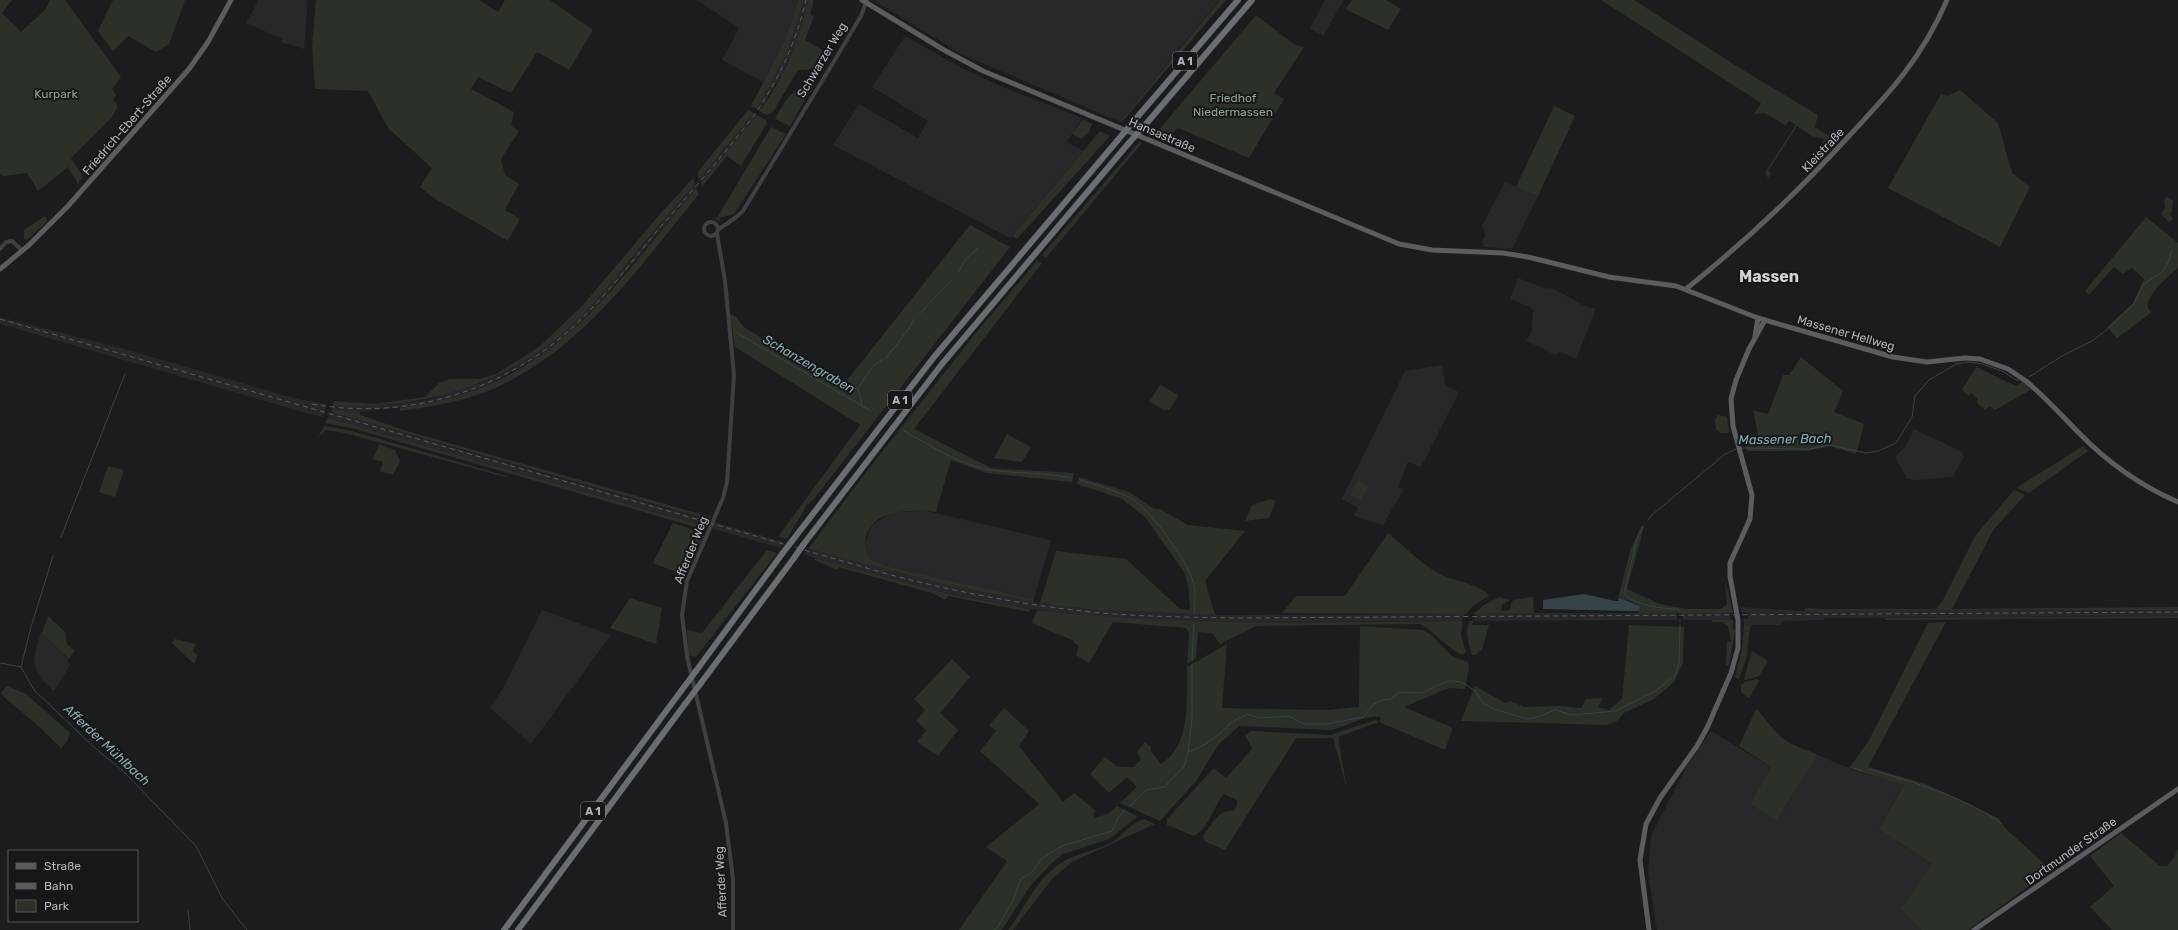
<svg xmlns="http://www.w3.org/2000/svg" width="2178" height="930" font-family="Rubik,sans-serif">
  <rect width="100%" height="100%" fill="#1b1c1d"/>
  <g fill="#27282a">
    <path d="M 259,0 L 308,0 L 304,49 L 281,42 L 282,39 L 246,23 Z"/>
    <path d="M 697,0 L 798,0 L 785,40 L 763,82 L 722,60 L 739,28 Z"/>
    <path d="M 804,0 L 808,0 L 802,30 L 782,74 L 759,111 L 757,109 L 789,48 Z"/>
    <path d="M 873,0 L 1219,0 L 1120,122 L 963,55 Z"/>
    <path d="M 1325,0 L 1344,0 L 1323,36 L 1310,28 Z"/>
    <path d="M 905,36 L 962,68 L 1001,86 L 1082,118 L 1067,142 L 1083,151 L 1010,238 L 833,145 L 859,104 L 918,138 L 928,121 L 872,87 Z"/>
    <path d="M 754,113 L 757,115 L 701,183 L 699,179 Z"/>
    <path d="M 1505,182 L 1538,196 L 1512,249 L 1484,247 L 1482,242 L 1485,235 L 1482,226 Z"/>
    <path d="M 695,184 L 696,188 L 602,300 L 570,332 L 540,356 L 488,385 L 431,404 L 360,412 L 332,409 L 333,405 L 391,405 L 428,400 L 484,382 L 511,369 L 538,352 L 579,318 L 599,297 Z"/>
    <path d="M 1518,278 L 1546,289 L 1547,287 L 1556,290 L 1583,305 L 1596,309 L 1576,359 L 1561,352 L 1555,355 L 1525,340 L 1531,334 L 1533,311 L 1530,307 L 1510,299 Z"/>
    <path d="M 0,317 L 121,348 L 297,399 L 327,404 L 323,417 L 306,413 L 0,324 Z"/>
    <path d="M 1443,365 L 1445,386 L 1459,392 L 1421,467 L 1408,462 L 1398,487 L 1404,489 L 1383,525 L 1354,516 L 1358,508 L 1342,499 L 1405,371 Z"/>
    <path d="M 331,412 L 531,470 L 785,542 L 780,548 L 328,418 Z"/>
    <path d="M 1914,429 L 1962,452 L 1964,456 L 1953,477 L 1917,480 L 1907,479 L 1895,457 L 1905,447 Z"/>
    <path d="M 926,511 L 1051,540 L 1034,599 L 890,567 L 869,559 L 865,544 L 871,526 L 891,512 Z"/>
    <path d="M 808,549 L 947,585 L 1033,602 L 1097,610 L 1215,615 L 1465,614 L 1461,621 L 1199,623 L 1097,617 L 1030,609 L 948,594 L 804,555 Z"/>
    <path d="M 1741,607 L 1805,611 L 2178,610 L 2178,616 L 1825,618 L 1824,620 L 1785,621 L 1780,625 L 1744,625 L 1743,619 L 1748,619 L 1748,613 L 1742,613 Z"/>
    <path d="M 542,610 L 611,635 L 531,744 L 490,708 L 505,685 Z"/>
    <path d="M 1509,613 L 1677,613 L 1677,620 L 1473,621 L 1476,614 Z"/>
    <path d="M 1682,613 L 1730,613 L 1730,620 L 1683,620 Z"/>
    <path d="M 41,632 L 69,660 L 67,662 L 70,665 L 54,691 L 43,680 L 35,667 L 34,657 Z"/>
    <path d="M 1711,731 L 1771,767 L 1750,804 L 1776,821 L 1818,755 L 1853,770 L 1904,784 L 1879,829 L 1932,864 L 1902,909 L 1921,930 L 1657,930 L 1648,874 L 1651,836 L 1687,766 Z"/>
  </g>
  <g fill="#2b3129">
    <path d="M 0,0 L 12,0 L 2,13 L 21,32 L 46,9 L 50,0 L 65,0 L 121,77 L 112,89 L 116,95 L 113,100 L 118,106 L 112,117 L 71,158 L 83,177 L 79,182 L 79,186 L 68,167 L 38,191 L 27,173 L 3,176 L 0,174 Z"/>
    <path d="M 113,0 L 185,0 L 169,44 L 156,52 L 128,36 L 113,51 L 98,31 Z"/>
    <path d="M 316,0 L 479,0 L 498,12 L 505,0 L 550,0 L 593,30 L 569,70 L 537,52 L 511,93 L 478,77 L 471,89 L 514,112 L 511,126 L 519,131 L 501,159 L 505,175 L 519,184 L 505,210 L 520,219 L 508,241 L 432,197 L 420,187 L 432,168 L 388,128 L 368,91 L 315,89 L 312,46 Z"/>
    <path d="M 798,0 L 804,0 L 789,48 L 757,109 L 751,106 L 785,40 Z"/>
    <path d="M 808,0 L 814,0 L 810,14 L 814,16 L 805,40 L 829,54 C 823,66 812,71 798,70 L 773,112 L 767,115 L 759,111 C 784,79 800,39 808,0 Z"/>
    <path d="M 1220,0 L 1226,0 L 1122,122 L 1120,122 Z"/>
    <path d="M 1352,0 L 1386,0 L 1401,9 L 1388,30 L 1345,9 Z"/>
    <path d="M 1601,0 L 1634,0 L 1738,67 L 1818,115 L 1815,127 L 1837,141 L 1825,156 L 1820,153 L 1825,145 L 1822,143 L 1824,139 L 1812,136 L 1797,126 L 1768,171 L 1771,173 L 1768,178 L 1765,172 L 1796,125 L 1789,121 L 1786,126 L 1765,113 L 1754,114 L 1761,103 Z"/>
    <path d="M 1256,15 L 1295,45 L 1304,47 L 1274,93 L 1284,99 L 1249,158 L 1178,128 L 1164,141 L 1153,137 Z"/>
    <path d="M 816,80 L 790,126 L 775,119 C 787,98 792,88 816,80 Z"/>
    <path d="M 1960,90 L 1998,123 L 2012,173 L 2030,187 L 2000,247 L 1888,188 L 1941,94 L 1948,96 Z"/>
    <path d="M 1554,106 L 1575,116 L 1538,196 L 1516,187 Z"/>
    <path d="M 748,110 L 754,113 L 699,179 L 697,173 Z"/>
    <path d="M 757,115 L 766,120 L 767,123 L 741,166 L 727,156 L 702,187 L 701,183 Z"/>
    <path d="M 1083,119 L 1092,124 L 1089,132 L 1081,139 L 1072,134 Z"/>
    <path d="M 771,127 L 786,134 L 734,214 L 719,218 L 721,222 L 711,217 L 717,218 Z"/>
    <path d="M 1100,131 L 1110,136 L 1017,239 L 1012,236 Z"/>
    <path d="M 1139,142 L 1142,143 L 1046,258 L 1042,255 Z"/>
    <path d="M 693,178 L 695,184 C 672,210 650,236 628,262 C 612,281 597,301 579,319 C 512,383 424,411 333,405 L 334,401 L 374,404 L 425,397 L 439,383 L 450,379 L 480,379 L 496,374 L 539,347 L 582,306 L 660,214 Z"/>
    <path d="M 696,188 L 699,194 C 636,271 579,355 483,393 C 456,403 428,407 400,411 L 400,408 C 430,404 459,397 488,385 C 578,347 635,260 696,188 Z"/>
    <path d="M 2166,197 L 2173,200 L 2172,212 L 2170,213 L 2173,219 L 2169,222 L 2161,214 L 2165,208 L 2164,200 Z"/>
    <path d="M 45,216 L 48,221 L 27,240 L 24,239 L 24,230 Z"/>
    <path d="M 2146,217 L 2178,243 L 2178,268 C 2165,279 2151,290 2147,306 L 2151,313 L 2117,338 L 2107,327 L 2133,303 L 2144,279 L 2132,268 L 2123,274 L 2114,267 L 2089,295 L 2085,291 Z"/>
    <path d="M 970,225 L 1010,247 L 814,499 L 807,505 L 787,539 L 778,537 L 860,425 L 735,347 L 730,314 L 736,317 L 744,327 L 841,388 Z"/>
    <path d="M 1037,261 L 1042,263 L 914,429 L 991,468 L 1074,473 L 1072,482 L 986,473 L 951,460 L 936,512 C 911,509 867,509 865,543 C 865,548 868,554 869,559 L 890,567 L 1034,599 L 1033,602 L 947,585 L 808,549 L 877,458 L 975,334 Z"/>
    <path d="M 1801,357 L 1843,391 L 1834,412 L 1864,424 L 1856,454 L 1830,446 L 1807,451 L 1747,451 L 1744,443 L 1759,441 L 1753,410 L 1768,414 L 1783,375 L 1789,375 Z"/>
    <path d="M 1976,367 C 1990,372 2003,382 2018,386 L 2022,381 L 2030,388 L 2030,390 L 1995,410 L 1990,406 L 1985,410 L 1976,402 L 1978,399 L 1971,393 L 1969,396 L 1962,390 Z"/>
    <path d="M 1160,385 L 1179,395 L 1169,410 L 1165,410 L 1149,402 Z"/>
    <path d="M 332,409 L 360,412 L 360,415 L 407,431 L 711,517 L 710,520 L 331,412 Z"/>
    <path d="M 1718,415 L 1727,417 L 1729,430 L 1728,433 L 1721,433 L 1716,430 L 1715,420 Z"/>
    <path d="M 328,418 L 707,527 L 706,530 L 355,429 L 325,423 Z"/>
    <path d="M 324,426 L 352,431 L 510,477 L 505,477 L 345,433 L 327,430 L 318,437 Z"/>
    <path d="M 1007,434 L 1031,447 L 1022,462 L 994,458 Z"/>
    <path d="M 379,444 L 395,450 L 400,461 L 393,475 L 380,471 L 383,462 L 373,459 Z"/>
    <path d="M 2083,446 L 2088,451 L 2029,493 L 2016,488 Z"/>
    <path d="M 108,466 L 124,470 L 115,497 L 99,492 Z"/>
    <path d="M 1079,477 L 1129,492 L 1154,509 L 1160,509 L 1188,525 L 1245,531 L 1205,581 L 1215,615 L 1097,610 L 1040,603 L 1056,551 L 1126,559 L 1180,609 L 1190,610 L 1188,585 L 1184,572 L 1145,517 L 1122,499 L 1077,484 Z"/>
    <path d="M 1358,480 L 1369,486 L 1360,501 L 1350,495 Z"/>
    <path d="M 2014,490 L 2025,495 L 1994,529 L 1952,609 L 2178,607 L 2178,610 L 1805,611 L 1805,608 L 1824,609 L 1936,609 L 1942,602 L 1975,536 Z"/>
    <path d="M 1270,499 L 1276,501 L 1269,518 L 1245,521 L 1252,505 Z"/>
    <path d="M 673,523 L 702,533 L 704,536 L 686,576 L 653,563 Z"/>
    <path d="M 1641,526 L 1644,527 L 1627,589 L 1660,604 L 1686,609 L 1721,609 L 1727,604 L 1725,581 L 1733,613 L 1638,613 L 1639,608 L 1631,601 L 1618,598 L 1630,551 Z"/>
    <path d="M 1388,533 C 1405,547 1422,565 1442,575 C 1452,580 1485,586 1489,596 L 1473,606 L 1466,614 L 1282,613 L 1296,596 L 1345,596 Z"/>
    <path d="M 767,550 L 777,553 L 696,657 L 688,655 L 687,630 L 702,633 Z"/>
    <path d="M 815,558 L 948,594 L 1030,609 L 1029,612 L 948,596 L 945,600 L 932,593 L 838,567 L 837,570 L 814,560 Z"/>
    <path d="M 1499,597 L 1510,600 L 1502,605 L 1501,611 L 1509,610 L 1513,600 L 1533,597 L 1534,613 L 1473,614 L 1484,605 Z"/>
    <path d="M 630,598 L 662,608 L 656,644 L 610,628 Z"/>
    <path d="M 1037,610 C 1179,627 1321,622 1463,621 L 1461,635 L 1466,652 L 1462,655 C 1446,648 1436,632 1420,624 L 1256,626 L 1220,644 L 1212,633 L 1198,632 L 1196,658 L 1187,664 L 1189,633 L 1186,628 L 1113,622 L 1089,663 L 1076,655 L 1079,646 L 1074,643 L 1074,641 L 1032,623 Z"/>
    <path d="M 48,616 L 65,632 L 67,644 L 75,651 L 69,659 L 42,633 Z"/>
    <path d="M 2178,616 L 2178,618 L 1885,620 L 1885,618 Z"/>
    <path d="M 1712,620 L 1733,620 L 1733,629 L 1735,631 L 1729,665 L 1726,665 L 1727,641 L 1731,642 L 1728,626 L 1723,622 L 1712,622 Z"/>
    <path d="M 1469,621 L 1473,621 L 1472,625 L 1489,625 L 1482,650 L 1475,655 L 1472,655 C 1469,644 1465,632 1469,621 Z"/>
    <path d="M 1946,622 L 1868,767 L 1926,784 L 1998,818 L 2005,828 L 2051,870 L 1968,930 L 1921,930 L 1901,909 L 1932,864 L 1879,829 L 1904,785 L 1849,768 L 1868,742 L 1928,623 Z"/>
    <path d="M 1629,625 L 1684,627 L 1683,663 L 1674,682 L 1654,699 L 1624,713 L 1617,721 L 1607,725 L 1461,721 L 1475,686 L 1505,703 L 1510,701 L 1525,707 L 1559,706 L 1581,708 L 1586,699 L 1603,698 L 1598,707 L 1609,710 L 1622,699 Z"/>
    <path d="M 1744,625 L 1751,625 L 1749,633 L 1747,656 L 1739,679 L 1737,679 L 1735,677 L 1742,649 Z"/>
    <path d="M 1360,626 L 1423,630 L 1430,634 L 1453,657 L 1468,662 L 1469,669 L 1465,689 L 1449,688 L 1404,707 L 1453,728 L 1445,750 L 1379,722 L 1338,737 L 1347,790 L 1333,738 L 1296,738 L 1225,850 L 1204,841 L 1203,836 C 1212,825 1218,809 1233,811 L 1237,806 L 1237,800 L 1224,794 C 1213,806 1210,828 1194,836 L 1167,825 L 1167,819 L 1214,768 L 1226,778 L 1252,749 L 1245,735 L 1251,731 L 1330,735 L 1375,720 L 1379,722 L 1381,717 C 1366,714 1347,727 1331,730 L 1239,726 L 1219,744 L 1196,781 L 1160,821 L 1120,803 L 1137,787 L 1127,777 L 1109,793 L 1090,774 L 1105,757 L 1118,767 L 1134,767 L 1141,759 L 1137,752 L 1145,742 L 1151,747 L 1151,751 L 1161,764 C 1192,745 1186,699 1187,667 L 1227,644 L 1222,708 L 1327,710 L 1359,707 Z"/>
    <path d="M 175,639 L 196,644 L 193,652 L 198,655 L 194,664 L 172,643 Z"/>
    <path d="M 1752,651 L 1768,661 L 1759,676 L 1746,680 L 1744,679 Z"/>
    <path d="M 952,659 L 970,677 L 940,713 L 958,730 L 938,756 L 917,742 L 926,730 L 916,721 L 925,710 L 914,699 Z"/>
    <path d="M 1757,679 L 1759,681 L 1749,698 L 1741,692 L 1741,685 L 1745,682 Z"/>
    <path d="M 7,686 L 26,694 L 70,733 L 67,742 L 61,748 L 34,722 L 5,698 L 1,693 Z"/>
    <path d="M 1004,708 L 1029,731 L 1019,746 L 1063,802 L 1074,793 L 1096,811 L 1093,814 L 1096,818 L 1109,813 L 1117,806 L 1137,816 L 1136,818 L 1109,839 L 1063,854 L 1052,863 L 1031,885 L 1002,930 L 959,930 L 1007,861 L 986,847 L 1039,804 L 980,751 L 996,731 L 989,725 Z"/>
    <path d="M 1756,709 C 1765,716 1770,727 1779,735 C 1789,745 1805,749 1818,755 L 1776,821 L 1750,804 L 1771,767 L 1739,746 Z"/>
    <path d="M 1144,819 L 1155,824 L 1072,862 L 1052,879 L 1013,930 L 1008,930 C 1025,908 1036,879 1061,863 C 1076,853 1096,851 1112,842 C 1122,836 1133,821 1144,819 Z"/>
    <path d="M 2121,833 L 2160,866 L 2167,866 L 2175,856 L 2178,849 L 2178,930 L 2112,930 L 2090,907 L 2114,886 L 2090,856 Z"/>
  </g>
  <path fill="#374447" d="M 1584,594 L 1615,601 L 1619,601 L 1618,598 C 1627,600 1632,603 1640,607 L 1638,611 L 1631,611 L 1543,609 L 1543,600 Z"/>
  <g fill="none" stroke-linecap="round" stroke-linejoin="round">
    <g stroke="#374447" stroke-width="1">
      <path d="M 958,272 L 967,258 L 978,248"/>
      <path d="M 920,313 L 952,280"/>
      <path d="M 737,333 L 871,411"/>
      <path d="M 886,358 L 899,342 L 915,319"/>
      <path d="M 2029,377 L 2062,356 L 2092,341 L 2109,328 L 2134,304 L 2143,285 L 2162,272 L 2168,263 L 2172,250"/>
      <path d="M 862,405 L 858,388 L 874,365 L 882,360"/>
      <path d="M 904,431 C 931,446 960,465 991,470 C 1018,474 1044,472 1071,478"/>
      <path d="M 1741,448 L 1810,449 L 1829,445 L 1866,453 L 1878,451 L 1896,443 L 1912,417 L 1915,396 L 1929,380 L 1956,364 L 1970,362 L 1982,364 L 2002,371 L 2016,380 L 2019,380"/>
      <path d="M 1080,480 C 1096,485 1114,490 1129,497 C 1149,507 1186,559 1193,581 C 1196,592 1195,603 1194,614"/>
      <path d="M 1648,520 L 1653,514 L 1725,454 L 1736,449"/>
      <path d="M 1643,526 L 1637,539 L 1624,593 C 1632,605 1664,609 1678,609 L 1680,613"/>
      <path d="M 61,537 L 125,374"/>
      <path d="M 53,556 L 31,627 L 21,667 L 34,690 L 96,749 L 123,771 L 196,846 L 222,898 L 247,930"/>
      <path d="M 1680,620 L 1680,621"/>
      <path d="M 1192,661 L 1194,624"/>
      <path d="M 0,663 L 21,667"/>
      <path d="M 1188,751 L 1192,720 L 1192,664"/>
      <path d="M 1854,768 L 1862,771"/>
      <path d="M 1869,769 C 1912,782 1966,797 2002,824"/>
      <path d="M 1129,807 L 1146,790 L 1164,787 L 1184,767 L 1188,752 L 1204,745 L 1217,736 L 1232,722 L 1247,714 L 1259,718 L 1289,716 L 1304,724 L 1327,724 L 1363,717 L 1374,704 L 1382,700 L 1391,699 L 1400,692 L 1421,693 L 1448,681 L 1455,681 L 1461,682 L 1474,690 L 1483,703 L 1494,709 L 1527,719 L 1538,717 L 1555,710 L 1572,715 L 1615,711 L 1657,690 L 1675,675 L 1679,663 L 1680,625"/>
      <path d="M 188,910 L 190,930"/>
      <path d="M 994,930 L 998,927 L 1013,900 L 1021,879 L 1032,872 L 1042,858 L 1062,846 L 1112,831 L 1118,818 L 1125,810"/>
    </g>
    <g stroke="#3e4143" stroke-width="4">
      <circle cx="711" cy="229" r="7"/>
      <path d="M 719,229 L 735,218 L 743,211 L 833,63 L 861,16 L 867,0"/>
      <path d="M 717,234 L 725,281 L 734,375 L 727,482 L 723,498 L 687,581 L 682,615 L 687,656 L 726,823 L 733,879 L 733,930"/>
      <path d="M 0,249 L 6,242 L 12,241 L 23,251"/>
    </g>
    <g stroke="#595d60" stroke-width="5">
      <path d="M 862,0 L 944,50 L 983,71 L 1399,244 L 1432,250 L 1503,253 L 1528,257 L 1609,277 L 1676,286 L 1758,318 L 1893,357 L 1927,362 L 1965,358 L 1980,359 L 2008,369 L 2026,381 C 2045,397 2061,415 2078,432 C 2106,461 2141,486 2178,502"/>
      <path d="M 0,269 L 29,245 L 68,206 L 189,69 L 208,42 L 231,0"/>
      <path d="M 1686,289 C 1746,241 1797,193 1849,136 C 1891,91 1922,58 1947,0"/>
      <path d="M 1755,336 L 1758,318"/>
      <path d="M 1649,930 L 1640,860 L 1646,824 L 1660,798 L 1697,746 L 1707,728 L 1731,673 L 1738,648 L 1738,620 L 1730,576 L 1730,563 L 1750,519 L 1752,495 L 1733,426 L 1731,399 L 1736,380 L 1749,349 L 1765,320"/>
      <path d="M 1974,930 L 2178,789"/>
    </g>
    <g stroke="#696e72" stroke-width="6">
      <path d="M 1133,122 L 1238,0"/>
      <path d="M 1146,124 L 1252,0"/>
      <path d="M 792,541 L 934,357 L 1117,141"/>
      <path d="M 803,545 L 942,364 L 1128,144"/>
      <path d="M 696,671 L 782,554"/>
      <path d="M 701,683 L 794,558"/>
      <path d="M 504,930 L 681,691"/>
      <path d="M 518,930 L 685,704"/>
    </g>
    <g stroke="#585b5e" stroke-width="1" stroke-dasharray="5 4" stroke-linecap="butt">
      <path d="M 0,319 L 891,575 C 957,592 1024,605 1091,612 C 1140,617 1189,617 1237,618 L 2178,612"/>
      <path d="M 312,404 C 407,421 505,391 575,325 C 605,297 630,264 656,232 C 690,193 724,155 755,114 C 779,79 796,42 806,0"/>
    </g>
    <g stroke="#696e72" stroke-width="6">
      <path d="M 1117,141 L 1133,122"/>
      <path d="M 1128,144 L 1146,124"/>
      <path d="M 782,554 L 792,541"/>
      <path d="M 794,558 L 803,545"/>
      <path d="M 681,691 L 696,671"/>
      <path d="M 685,704 L 701,683"/>
    </g>
  </g>
  <g text-anchor="middle" dominant-baseline="central" stroke-width="4" stroke-linejoin="round" paint-order="stroke">
    <g fill="#161718" stroke="#81868a" stroke-width="1">
      <rect x="1173" y="52" width="24" height="18" rx="3"/>
      <rect x="888" y="391" width="24" height="18" rx="3"/>
      <rect x="581" y="802" width="24" height="18" rx="3"/>
    </g>
    <g font-size="11" font-weight="bold" fill="#afb6bb">
      <text x="1185" y="61">A 1</text>
      <text x="900" y="400">A 1</text>
      <text x="593" y="811">A 1</text>
    </g>
    <g font-size="12" fill="#afb6bb" stroke="#161718">
      <text transform="translate(822 60) rotate(-59)">Schwarzer Weg</text>
      <text transform="translate(127 125) rotate(-49)">Friedrich-Ebert-Straße</text>
      <text transform="translate(1162 135) rotate(23)">Hansastraße</text>
      <text transform="translate(1823 150) rotate(-47)">Kleistraße</text>
      <text transform="translate(1846 333) rotate(16)">Massener Hellweg</text>
      <text transform="translate(691 550) rotate(-68)">Afferder Weg</text>
      <text transform="translate(2071 851) rotate(-35)">Dortmunder Straße</text>
      <text transform="translate(721 882) rotate(-93)">Afferder Weg</text>
    </g>
    <g font-size="12" fill="#8fa389" stroke="#161718">
      <text x="56" y="94">Kurpark</text>
      <text x="1233" y="98">Friedhof<tspan x="1233" dy="14">Niedermassen</tspan></text>
    </g>
    <g font-size="13" font-style="italic" fill="#8baab1" stroke="#161718">
      <text transform="translate(809 364) rotate(30)">Schanzengraben</text>
      <text transform="translate(1785 439) rotate(-1)">Massener Bach</text>
      <text transform="translate(107 745) rotate(43)">Afferder Mühlbach</text>
    </g>
    <g font-size="16" font-weight="bold" fill="#d0d4d7" stroke="#161718">
      <text x="1769" y="276">Massen</text>
    </g>
  </g>
  <rect x="8" y="850" width="130" height="72" fill="#161718" stroke="#535759"/>
  <rect x="16" y="863" width="20" height="6" fill="#595d60" stroke="#535759"/>
  <text x="44" y="870" font-size="12" fill="#afb6bb">Straße</text>
  <rect x="16" y="883" width="20" height="6" fill="#585b5e" stroke="#535759"/>
  <text x="44" y="890" font-size="12" fill="#afb6bb">Bahn</text>
  <rect x="16" y="900" width="20" height="12" fill="#2b3129" stroke="#535759"/>
  <text x="44" y="910" font-size="12" fill="#afb6bb">Park</text>
</svg>
